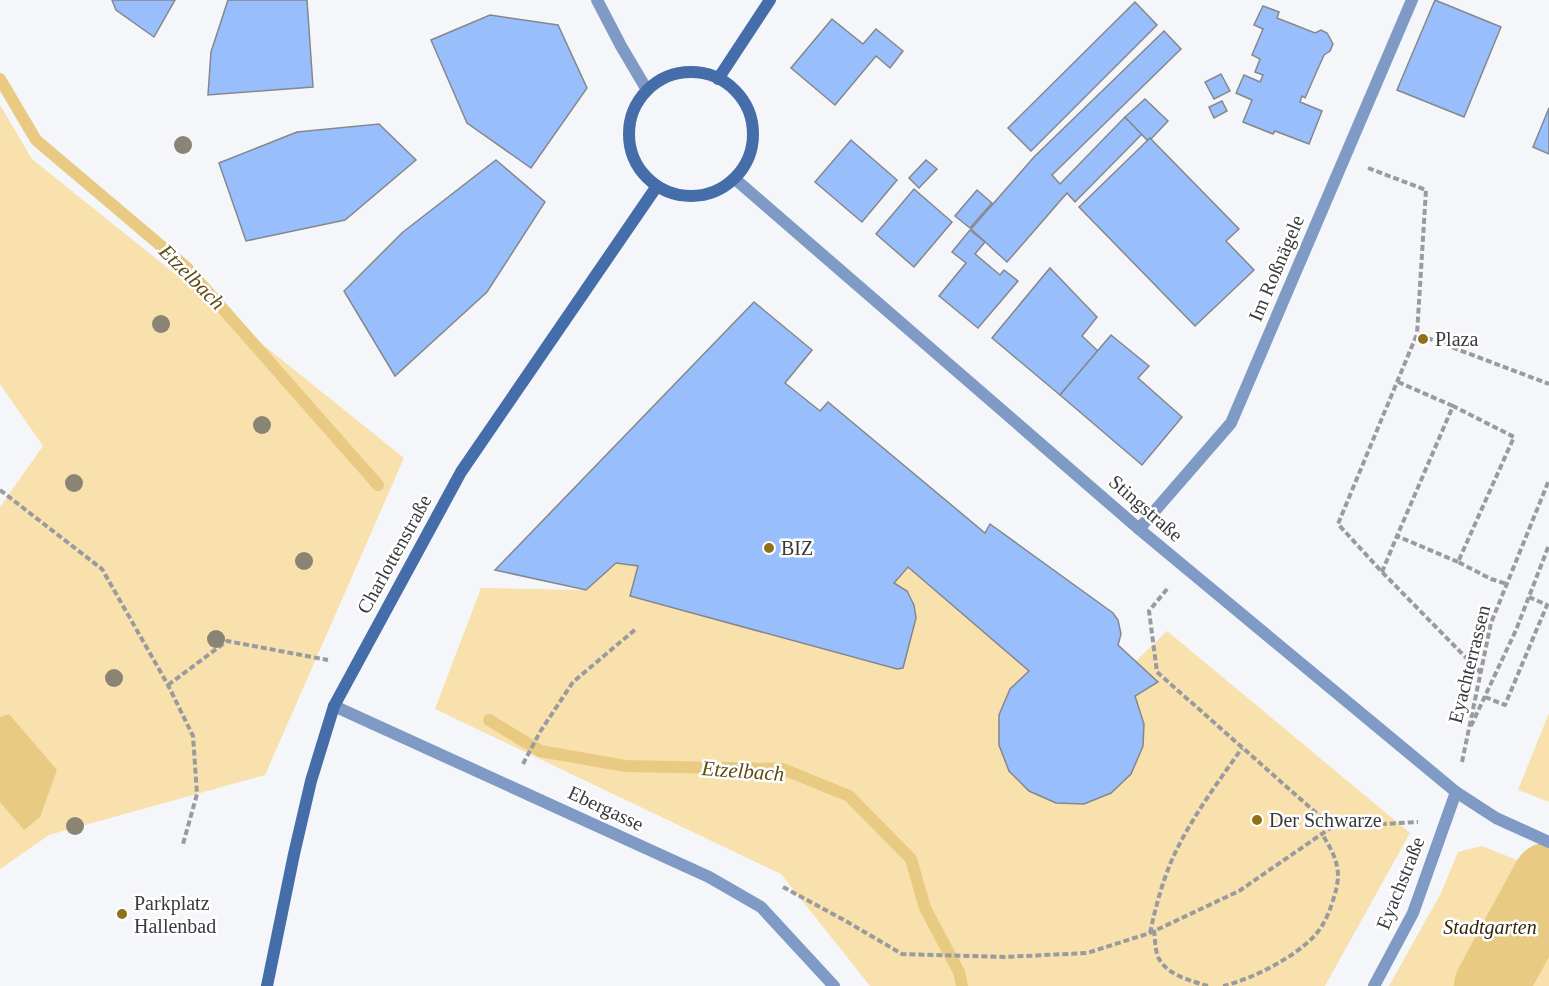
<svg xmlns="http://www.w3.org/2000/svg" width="1549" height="986" font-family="Georgia,serif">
  <rect width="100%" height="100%" fill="#f4f6fa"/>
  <g fill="#f9e1ad">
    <path d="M 0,105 L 32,159 L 404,458 L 265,775 L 49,835 L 0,869 L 0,507 L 43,446 L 0,384 Z"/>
    <path d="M 616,563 L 638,566 L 630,596 L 897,669 C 906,646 928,613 907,591 C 904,588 898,585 894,583 L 908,567 L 1029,671 L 1009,689 L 999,715 L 999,744 L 1009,771 L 1084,804 L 1111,793 L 1131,774 L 1143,746 L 1144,724 L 1135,696 L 1158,681 L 1136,661 L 1167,631 L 1410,833 L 1325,986 L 870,986 L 781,874 L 435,709 L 481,588 L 586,590 Z"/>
    <path d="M 1549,713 L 1549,802 L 1518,790 Z"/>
    <path d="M 1482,846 L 1549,873 L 1549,986 L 1389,986 L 1441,893 L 1458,852 Z"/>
  </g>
  <path fill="#e9ca82" d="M 9,714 L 57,770 L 40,817 L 24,830 L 0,802 L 0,717 Z"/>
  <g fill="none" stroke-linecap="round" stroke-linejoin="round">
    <g stroke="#e9ca82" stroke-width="12">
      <path d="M 0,79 L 36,140 L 186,267 L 378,485"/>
      <path d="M 489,720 L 540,751 L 625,766 L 783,769 L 849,796 L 911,859 L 925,908 L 959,972 L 962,986"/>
    </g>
    <path stroke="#e9ca82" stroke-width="74" d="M 1491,986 L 1549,879"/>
  </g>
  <g fill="#98bffc" stroke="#85878b" stroke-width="1.5">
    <path d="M 112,0 L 175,0 L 154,37 L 116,10 Z"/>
    <path d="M 228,0 L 307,0 L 313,87 L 208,95 L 211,52 Z"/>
    <path d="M 1435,0 L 1501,27 L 1464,117 L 1397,90 Z"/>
    <path d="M 1135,2 L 1157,25 L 1031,151 L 1008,128 Z"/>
    <path d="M 1263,6 L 1279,12 L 1277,18 L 1315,33 L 1321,30 L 1327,33 L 1333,44 L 1330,51 L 1324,55 L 1305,98 L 1302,96 L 1300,102 L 1322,111 L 1309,144 L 1275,131 L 1273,134 L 1243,122 L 1252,100 L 1236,93 L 1244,75 L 1260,82 L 1263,75 L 1255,72 L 1260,59 L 1252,55 L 1263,29 L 1254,25 Z"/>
    <path d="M 490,15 L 558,25 L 587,88 L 531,168 L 467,123 L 431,40 Z"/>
    <path d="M 832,19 L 863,44 L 876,29 L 903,51 L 890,68 L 876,56 L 835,105 L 791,68 Z"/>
    <path d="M 1164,31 L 1181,49 L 1052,175 L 1060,184 L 1125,117 L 1142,134 L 1075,202 L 1067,193 L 1007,262 L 971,229 L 1034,157 Z"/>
    <path d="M 1221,74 L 1230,91 L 1214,99 L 1205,82 Z"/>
    <path d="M 1145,99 L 1168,121 L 1151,139 L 1150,138 L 1147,140 L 1125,117 Z"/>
    <path d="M 1222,101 L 1227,111 L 1214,118 L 1209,107 Z"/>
    <path d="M 1549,108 L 1549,154 L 1533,147 Z"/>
    <path d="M 379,124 L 416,160 L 345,220 L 246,241 L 219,163 L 297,132 Z"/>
    <path d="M 1150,138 L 1239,229 L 1226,241 L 1254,270 L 1195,326 L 1079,207 Z"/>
    <path d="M 851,140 L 897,180 L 862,222 L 815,182 Z"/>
    <path d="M 496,160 L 545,202 L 487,292 L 395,376 L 344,291 L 403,232 Z"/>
    <path d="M 926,160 L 937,169 L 919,188 L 909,178 Z"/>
    <path d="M 914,189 L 952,222 L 914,267 L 876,234 Z"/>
    <path d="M 977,190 L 992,203 L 970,228 L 955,216 Z"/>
    <path d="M 970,230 L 985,242 L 975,254 L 1000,275 L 1004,270 L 1018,281 L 978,328 L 939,296 L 966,263 L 952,252 Z"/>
    <path d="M 1050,268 L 1097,317 L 1082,336 L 1098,351 L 1060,395 L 992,338 Z"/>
    <path d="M 754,302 L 812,350 L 785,383 L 820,411 L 828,402 L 985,533 L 990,524 L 1113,613 L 1118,620 L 1121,634 L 1118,645 L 1158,682 L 1135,696 L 1144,724 L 1143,746 L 1131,774 L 1111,793 L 1084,804 L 1056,803 L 1029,791 L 1009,771 L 999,745 L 999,715 L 1010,689 L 1029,671 L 908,567 L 894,583 L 907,591 L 914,605 L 916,618 L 903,668 L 897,669 L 630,596 L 638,566 L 616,563 L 586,590 L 495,570 Z"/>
    <path d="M 1111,335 L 1149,366 L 1138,378 L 1182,417 L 1142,465 L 1060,395 Z"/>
  </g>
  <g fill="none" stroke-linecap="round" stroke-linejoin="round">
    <g stroke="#999b9e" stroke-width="4" stroke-dasharray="6 3" stroke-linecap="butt">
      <path d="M 1368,168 L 1426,190 L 1417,334"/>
      <path d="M 1398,382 L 1453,406"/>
      <path d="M 0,490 L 102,569 L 168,685 L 193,736 L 197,794 L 183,844"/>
      <path d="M 1458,562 L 1397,536 L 1453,406 L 1514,437 L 1458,562 L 1491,579 L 1507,584"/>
      <path d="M 1382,572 L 1397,536"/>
      <path d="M 1167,589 L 1149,611 L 1157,672 L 1332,827"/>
      <path d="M 1481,673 L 1382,572 L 1338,524 L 1417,334 L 1549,384"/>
      <path d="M 168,685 L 227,641 L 328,660"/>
      <path d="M 1485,697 L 1505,705 L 1547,605 L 1529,597"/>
      <path d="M 1471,726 L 1516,630 L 1549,545"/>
      <path d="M 1462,762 L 1491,623 L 1549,480"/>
      <path d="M 523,764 L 540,732 L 573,682 L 637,628"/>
      <path d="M 783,887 L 844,920 L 902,954 L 1004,957 L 1087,953 L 1150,933 L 1239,891 L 1332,827 L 1418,822"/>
      <path d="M 1154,930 C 1155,938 1155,946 1157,954 C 1163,974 1191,981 1208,986"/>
      <path d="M 1150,933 C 1156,905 1163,879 1175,853 C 1193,816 1218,782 1242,748"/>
      <path d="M 1223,986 C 1253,979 1308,952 1323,924 C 1329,914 1333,901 1336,890 C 1337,885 1338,880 1338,876 C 1338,860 1330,847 1322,834"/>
    </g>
    <g stroke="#7e9ac5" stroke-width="12">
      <path d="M 597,0 L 621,46 L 647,90"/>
      <path d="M 735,179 L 1139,529 L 1456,792 L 1496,818 L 1549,842"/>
      <path d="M 1139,529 L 1231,423 L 1412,0"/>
      <path d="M 334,706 L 709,877 L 761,907 L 834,986"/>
      <path d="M 1374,986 L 1413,913 L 1456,792"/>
    </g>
    <g stroke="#456daa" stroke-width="12">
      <circle cx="691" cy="134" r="62"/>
      <path d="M 718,79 L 770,0"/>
      <path d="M 267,986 L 294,854 L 311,781 L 334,706 L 461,472 L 657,186"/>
    </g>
  </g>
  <g fill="#8a8474">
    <circle cx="183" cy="145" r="9"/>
    <circle cx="161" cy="324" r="9"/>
    <circle cx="262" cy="425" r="9"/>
    <circle cx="74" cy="483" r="9"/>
    <circle cx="304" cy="561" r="9"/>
    <circle cx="216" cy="639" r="9"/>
    <circle cx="114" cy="678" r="9"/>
    <circle cx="75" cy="826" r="9"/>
  </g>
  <g fill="#917117" stroke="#fff" stroke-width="2">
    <circle cx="1423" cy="339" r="6"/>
    <circle cx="769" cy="548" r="6"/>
    <circle cx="1257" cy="820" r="6"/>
    <circle cx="122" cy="914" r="6"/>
  </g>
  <g text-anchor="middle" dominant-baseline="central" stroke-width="5" stroke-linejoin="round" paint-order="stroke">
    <g font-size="20" fill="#393a3c" stroke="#fff">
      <text transform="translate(1276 268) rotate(-67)">Im Roßnägele</text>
      <text transform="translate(1146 508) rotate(41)">Stingstraße</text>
      <text transform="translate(394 554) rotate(-61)">Charlottenstraße</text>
      <text transform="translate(1469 664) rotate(-76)">Eyachterrassen</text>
      <text transform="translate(606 808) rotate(25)">Ebergasse</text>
      <text transform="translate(1400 883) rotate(-68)">Eyachstraße</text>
    </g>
    <g font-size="20" fill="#393a3c" stroke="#fff" text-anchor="start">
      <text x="1435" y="339">Plaza</text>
      <text x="781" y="548">BIZ</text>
      <text x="1269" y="820">Der Schwarze</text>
      <text x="134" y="903">Parkplatz<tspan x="134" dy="23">Hallenbad</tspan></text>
    </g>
    <g font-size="20" font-style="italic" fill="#342706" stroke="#fff">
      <text x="1490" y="927">Stadtgarten</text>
    </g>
    <g font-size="21" font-style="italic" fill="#5e4911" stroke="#fff">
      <text transform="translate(192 277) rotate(45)">Etzelbach</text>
      <text transform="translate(743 771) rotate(4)">Etzelbach</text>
    </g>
  </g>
</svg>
